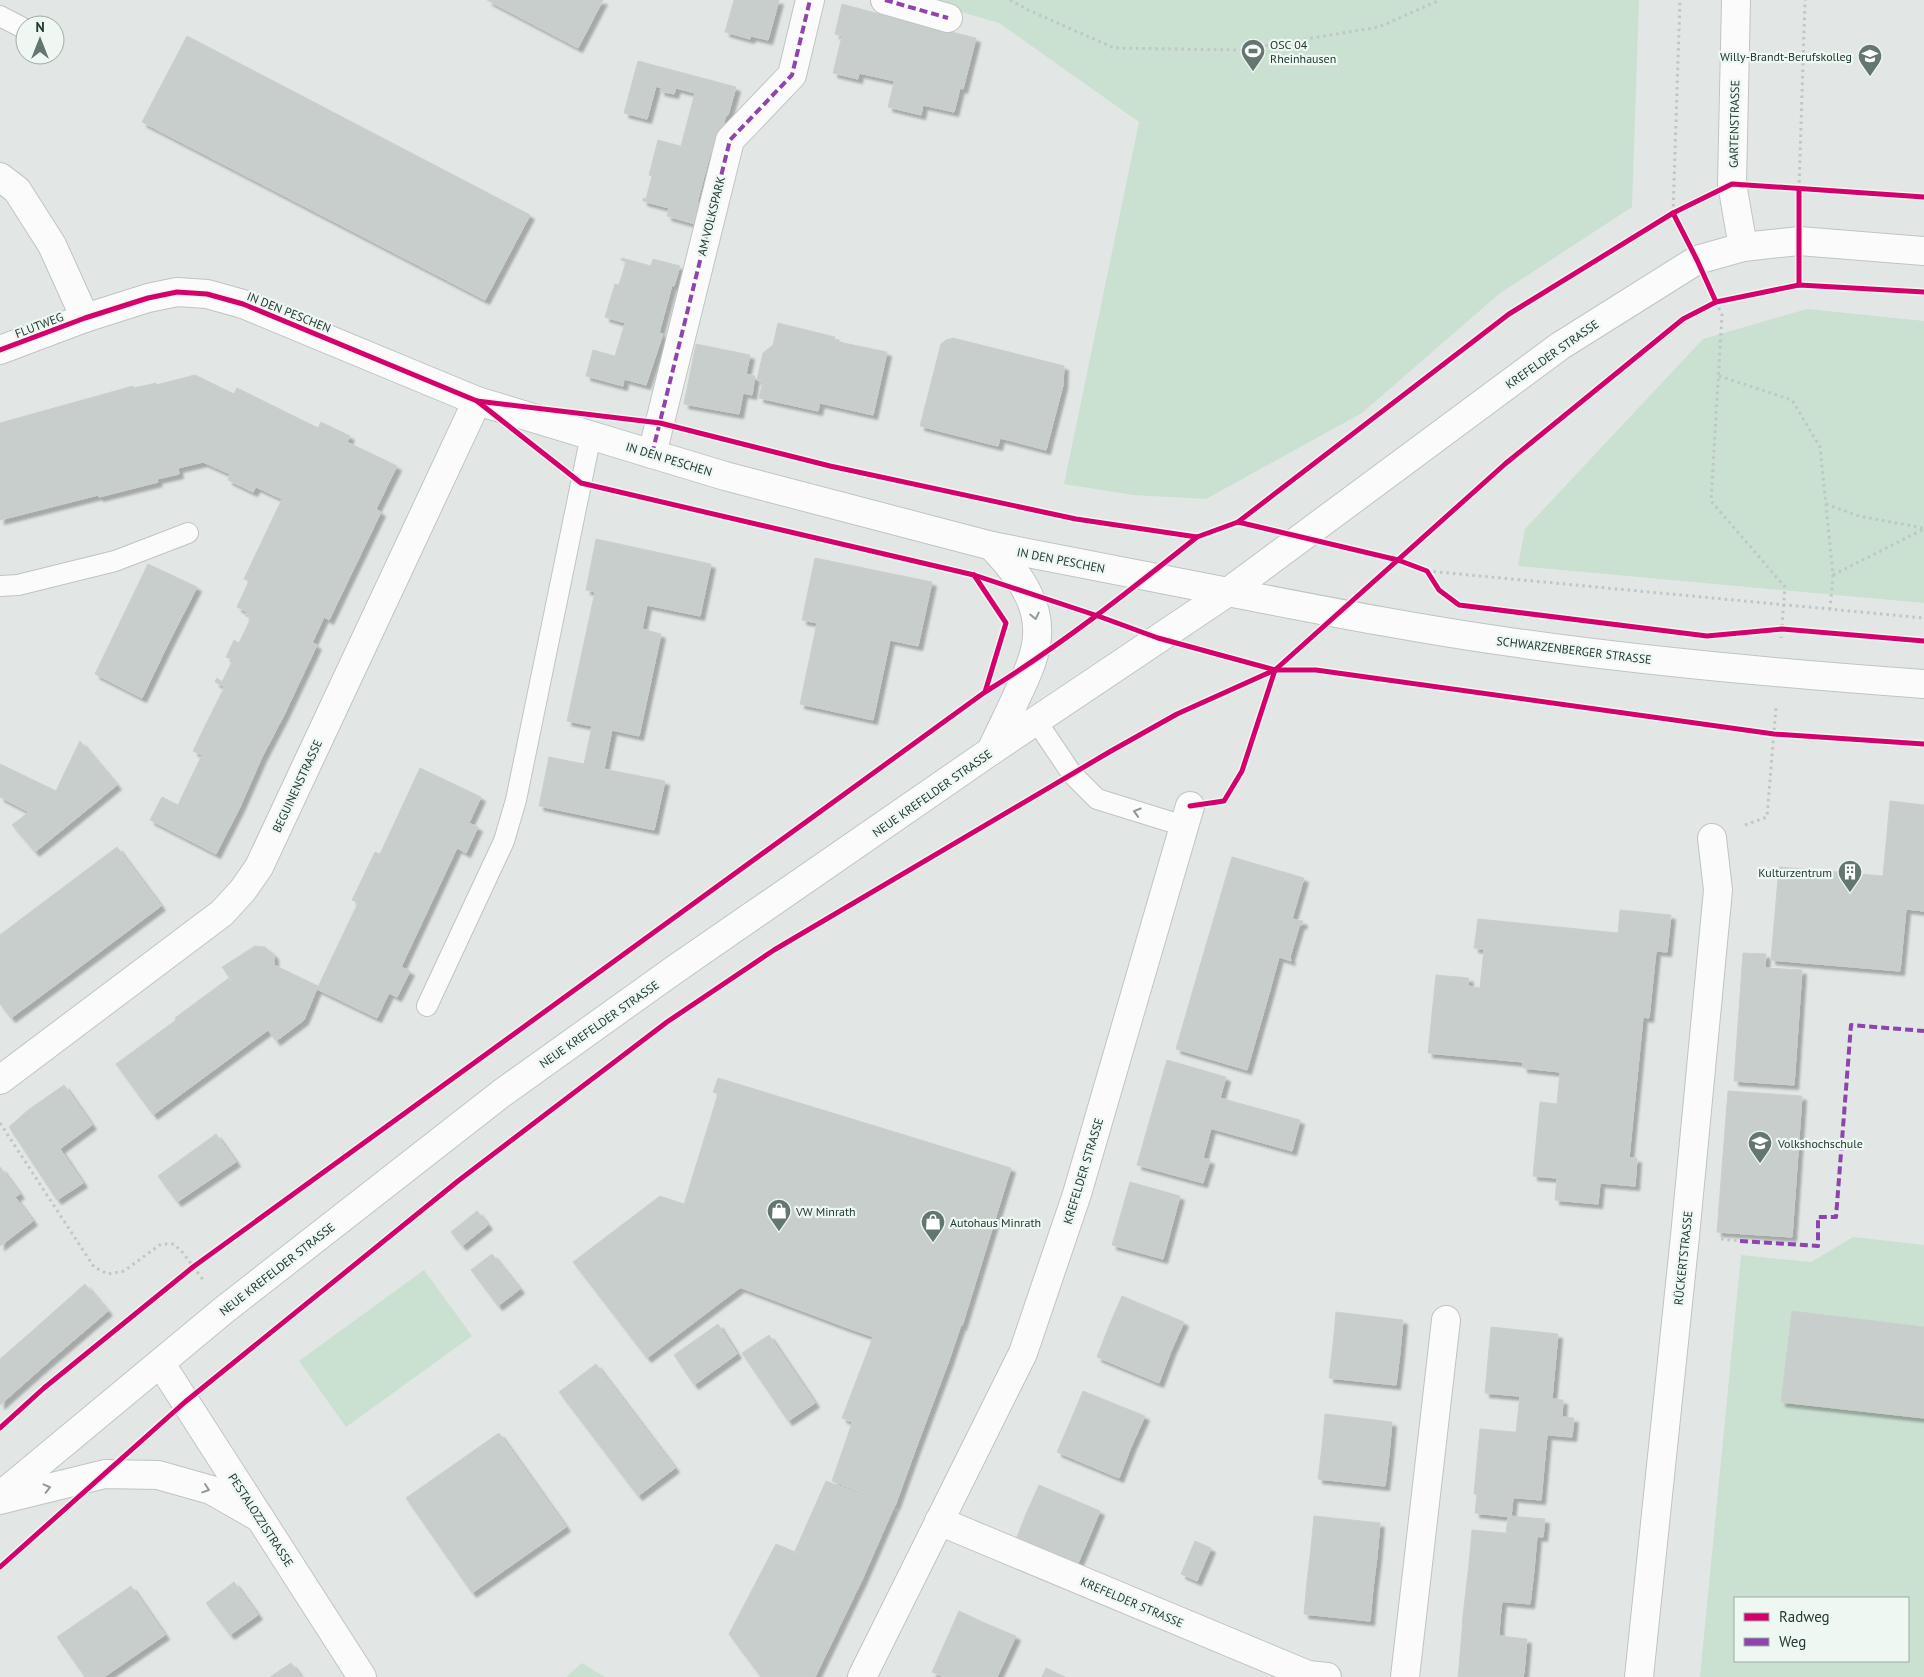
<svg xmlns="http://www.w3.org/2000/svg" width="1924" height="1677" font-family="'PT Sans',sans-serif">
  <defs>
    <filter id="shadow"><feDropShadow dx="4.5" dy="4.5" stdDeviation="1" flood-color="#0004"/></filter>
  </defs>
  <rect width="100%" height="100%" fill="#e2e7e5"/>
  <g fill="#cae0d1" fill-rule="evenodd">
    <path d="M 920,0 L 1639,0 L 1632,207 L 1499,294 L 1362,413 L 1206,499 L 1133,495 L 1064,484 L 1139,122 L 999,23 Z"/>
    <path d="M 1807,309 L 1924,321 L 1924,603 L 1518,566 L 1525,529 L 1703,339 Z"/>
    <path d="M 1853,1237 L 1924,1245 L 1924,1677 L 1700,1677 L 1741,1255 L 1811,1262 ZM 1735,1598 L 1908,1598 L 1908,1661 L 1735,1661 Z"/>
    <path d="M 424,1270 L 472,1336 L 346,1427 L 299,1361 Z"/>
    <path d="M 582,1663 L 605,1677 L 566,1677 Z"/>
  </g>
  <g fill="#c8cecb" stroke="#cad0cd" filter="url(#shadow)">
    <path d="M 487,0 L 603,0 L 578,48 Z"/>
    <path d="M 734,0 L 779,0 L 768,40 L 751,36 L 750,39 L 725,32 Z"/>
    <path d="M 842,4 L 909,22 L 895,81 L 859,73 L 858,79 L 833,73 L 842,36 L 835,34 Z"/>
    <path d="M 909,22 L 976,38 L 963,89 L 960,88 L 954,112 L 923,105 L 921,115 L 888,107 Z"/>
    <path d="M 187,36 L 530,215 L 485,300 L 142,122 Z"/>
    <path d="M 638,61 L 736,87 L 728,115 L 726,115 L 715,155 L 681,146 L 695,93 L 676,88 L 674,94 L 660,91 L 661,88 L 656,86 L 647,119 L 624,113 Z"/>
    <path d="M 658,140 L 710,154 L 697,203 L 700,203 L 695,224 L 667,216 L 669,208 L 643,201 L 643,198 L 646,199 L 652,176 L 649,175 Z"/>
    <path d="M 622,258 L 651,266 L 653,259 L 680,266 L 674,286 L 672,285 L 659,333 L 605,317 L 615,284 L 619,285 L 626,262 L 621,260 Z"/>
    <path d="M 625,323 L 663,334 L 646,385 L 624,379 L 623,386 L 586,376 L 593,350 L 615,356 Z"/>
    <path d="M 778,323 L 835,337 L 818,411 L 759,398 L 763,382 L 757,380 L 763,353 L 773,345 Z"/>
    <path d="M 953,338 L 1005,351 L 982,442 L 920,426 L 941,344 L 946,340 Z"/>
    <path d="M 834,341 L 887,352 L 873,415 L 820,403 Z"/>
    <path d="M 696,344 L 750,355 L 746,374 L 755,376 L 752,395 L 743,393 L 739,414 L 684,404 Z"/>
    <path d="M 1005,351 L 1064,366 L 1063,385 L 1046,450 L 1000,438 L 998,446 L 982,442 Z"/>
    <path d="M 195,375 L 234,394 L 237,388 L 318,428 L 321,422 L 350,436 L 347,442 L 397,466 L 376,509 L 381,512 L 329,620 L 324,617 L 312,643 L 237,607 L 249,581 L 244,579 L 282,499 L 256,487 L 253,492 L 228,480 L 230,474 L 203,462 L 178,468 L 179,474 L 157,479 L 158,482 L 99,497 L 98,495 L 0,520 L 0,423 L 133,386 L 134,388 L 156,383 L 156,385 Z"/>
    <path d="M 596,539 L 711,564 L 700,616 L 647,605 L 642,629 L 661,634 L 639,736 L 612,730 L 604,769 L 665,781 L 654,830 L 539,806 L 549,757 L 584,764 L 592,726 L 567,721 L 595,592 L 586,590 Z"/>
    <path d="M 815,558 L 932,582 L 918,646 L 890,640 L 873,720 L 800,704 L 817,623 L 802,620 Z"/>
    <path d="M 148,564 L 197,587 L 168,644 L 121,620 Z"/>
    <path d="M 246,613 L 317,645 L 284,715 L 215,682 L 217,678 L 222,682 L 233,660 L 226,657 L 234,640 L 239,643 L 251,618 L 245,616 Z"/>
    <path d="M 121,620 L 168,644 L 142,698 L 95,674 Z"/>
    <path d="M 225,686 L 284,715 L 262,757 L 204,728 Z"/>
    <path d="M 204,728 L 262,757 L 240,807 L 189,782 L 202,755 L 193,751 Z"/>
    <path d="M 80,741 L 117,785 L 89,808 L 63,776 Z"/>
    <path d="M 0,764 L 56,791 L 29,812 L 0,797 Z"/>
    <path d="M 420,768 L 481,797 L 469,823 L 478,827 L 466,853 L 457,848 L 401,967 L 410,971 L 397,997 L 389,993 L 377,1018 L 317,989 L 358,903 L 352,900 L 375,852 L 380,854 Z"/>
    <path d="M 63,776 L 89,808 L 35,852 L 12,825 L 56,791 Z"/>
    <path d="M 189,782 L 240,807 L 216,854 L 150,820 L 162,797 L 178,805 Z"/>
    <path d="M 1890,801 L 1924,805 L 1924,911 L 1906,909 L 1900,971 L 1771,960 L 1779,867 L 1883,876 Z"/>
    <path d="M 117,847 L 161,906 L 65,978 L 21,919 Z"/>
    <path d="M 1232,857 L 1304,878 L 1292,919 L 1303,921 L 1302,925 L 1300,924 L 1290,957 L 1291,961 L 1279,957 L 1270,990 L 1199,969 Z"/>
    <path d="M 1620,910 L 1671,915 L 1667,952 L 1656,951 L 1649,1018 L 1643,1017 L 1629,1158 L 1637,1158 L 1635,1186 L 1600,1183 L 1598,1204 L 1555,1200 L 1557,1178 L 1533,1176 L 1540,1102 L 1557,1104 L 1560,1072 L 1523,1068 L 1523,1062 L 1428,1053 L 1436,975 L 1469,978 L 1468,986 L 1480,988 L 1484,949 L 1474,948 L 1478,919 L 1618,933 Z"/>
    <path d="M 21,919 L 65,978 L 11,1018 L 0,1004 L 0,935 Z"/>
    <path d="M 255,946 L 265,947 L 274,955 L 274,965 L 318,986 L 304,1020 L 276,1041 L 222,967 Z"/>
    <path d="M 1743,953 L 1766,954 L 1765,968 L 1802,970 L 1794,1085 L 1734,1081 Z"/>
    <path d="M 1199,969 L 1270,990 L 1247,1070 L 1176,1049 Z"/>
    <path d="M 229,978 L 268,1030 L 153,1115 L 116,1064 L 176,1020 L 175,1018 Z"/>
    <path d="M 1167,1060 L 1226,1077 L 1220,1098 L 1300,1120 L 1292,1151 L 1152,1112 Z"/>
    <path d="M 718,1078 L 911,1137 L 898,1179 L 710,1120 L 718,1094 L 713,1092 Z"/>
    <path d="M 64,1085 L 92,1125 L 57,1151 L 28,1110 Z"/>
    <path d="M 1728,1091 L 1802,1096 L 1792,1237 L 1717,1232 Z"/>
    <path d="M 28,1110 L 57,1151 L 60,1149 L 83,1183 L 57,1200 L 9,1127 Z"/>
    <path d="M 1152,1112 L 1211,1128 L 1203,1158 L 1210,1160 L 1203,1183 L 1137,1165 Z"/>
    <path d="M 710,1120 L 898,1179 L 858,1309 L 854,1308 L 848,1328 L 667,1260 Z"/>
    <path d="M 216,1134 L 236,1162 L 177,1202 L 158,1176 Z"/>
    <path d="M 911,1137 L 1011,1168 L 962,1326 L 961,1325 L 948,1363 L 848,1328 L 854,1308 L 858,1309 Z"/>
    <path d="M 0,1167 L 20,1194 L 15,1197 L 33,1221 L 0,1246 Z"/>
    <path d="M 1130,1182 L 1180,1196 L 1163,1259 L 1112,1245 Z"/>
    <path d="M 660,1196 L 684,1204 L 667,1260 L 741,1287 L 647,1358 L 573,1262 Z"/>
    <path d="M 477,1211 L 488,1225 L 462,1246 L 451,1232 Z"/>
    <path d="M 492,1254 L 520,1289 L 498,1306 L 471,1270 Z"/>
    <path d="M 85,1284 L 108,1311 L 53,1358 L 31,1332 Z"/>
    <path d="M 1122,1296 L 1184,1322 L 1171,1351 L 1109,1326 Z"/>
    <path d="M 1792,1311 L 1924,1327 L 1924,1418 L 1781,1402 Z"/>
    <path d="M 1336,1312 L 1403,1320 L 1400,1352 L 1333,1345 Z"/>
    <path d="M 718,1324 L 737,1354 L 694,1385 L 674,1355 Z"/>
    <path d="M 1109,1326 L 1171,1351 L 1159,1383 L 1097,1357 Z"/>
    <path d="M 1491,1327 L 1558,1334 L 1555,1366 L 1488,1360 Z"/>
    <path d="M 31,1332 L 53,1358 L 0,1405 L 0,1359 Z"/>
    <path d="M 769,1335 L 815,1403 L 788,1421 L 742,1353 Z"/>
    <path d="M 873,1337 L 948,1363 L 916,1448 L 842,1418 Z"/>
    <path d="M 1333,1345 L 1400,1352 L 1396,1385 L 1329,1378 Z"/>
    <path d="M 1488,1360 L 1555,1366 L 1552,1399 L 1485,1393 Z"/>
    <path d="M 596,1364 L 675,1468 L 638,1496 L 559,1392 Z"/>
    <path d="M 1083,1391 L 1145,1416 L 1131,1447 L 1070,1422 Z"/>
    <path d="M 1520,1396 L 1563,1400 L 1562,1418 L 1518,1414 Z"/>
    <path d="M 1325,1414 L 1392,1422 L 1389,1454 L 1322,1447 Z"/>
    <path d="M 1518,1414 L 1574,1418 L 1572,1437 L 1516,1432 Z"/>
    <path d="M 1070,1422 L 1131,1447 L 1119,1478 L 1057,1452 Z"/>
    <path d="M 852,1423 L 916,1448 L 895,1506 L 832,1481 Z"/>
    <path d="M 1480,1429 L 1547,1435 L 1544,1468 L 1477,1461 Z"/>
    <path d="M 499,1433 L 566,1527 L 472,1593 L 406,1498 Z"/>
    <path d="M 1322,1447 L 1389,1454 L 1385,1486 L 1318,1479 Z"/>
    <path d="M 1477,1461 L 1544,1468 L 1541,1500 L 1474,1494 Z"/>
    <path d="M 826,1481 L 894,1507 L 862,1580 L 795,1551 Z"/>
    <path d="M 1039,1485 L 1100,1511 L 1088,1540 L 1026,1514 Z"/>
    <path d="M 1477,1494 L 1513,1498 L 1511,1517 L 1475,1513 Z"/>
    <path d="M 1026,1514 L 1088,1540 L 1076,1568 L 1015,1542 Z"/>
    <path d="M 1314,1516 L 1380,1523 L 1377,1556 L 1311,1548 Z"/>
    <path d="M 1508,1516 L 1545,1519 L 1543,1537 L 1506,1533 Z"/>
    <path d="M 1472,1530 L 1537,1536 L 1534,1570 L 1469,1564 Z"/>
    <path d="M 1195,1541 L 1211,1548 L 1197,1581 L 1181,1574 Z"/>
    <path d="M 776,1544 L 862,1580 L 815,1677 L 761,1677 L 729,1634 Z"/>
    <path d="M 1311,1548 L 1377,1556 L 1373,1588 L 1307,1581 Z"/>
    <path d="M 1469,1564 L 1534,1570 L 1530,1604 L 1465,1598 Z"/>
    <path d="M 1307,1581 L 1373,1588 L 1370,1621 L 1304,1614 Z"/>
    <path d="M 234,1582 L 258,1615 L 230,1635 L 206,1603 Z"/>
    <path d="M 131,1586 L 165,1635 L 104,1677 L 85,1677 L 57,1637 Z"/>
    <path d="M 1465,1598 L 1502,1601 L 1500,1618 L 1463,1615 Z"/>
    <path d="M 959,1611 L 987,1624 L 964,1677 L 944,1677 L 932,1672 Z"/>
    <path d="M 1463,1615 L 1500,1618 L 1499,1636 L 1462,1632 Z"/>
    <path d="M 987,1624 L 1016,1636 L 997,1677 L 964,1677 Z"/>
    <path d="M 1462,1632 L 1527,1639 L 1524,1672 L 1459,1666 Z"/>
    <path d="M 291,1663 L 301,1677 L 270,1677 Z"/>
    <path d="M 1459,1666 L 1524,1672 L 1523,1677 L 1458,1677 Z"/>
    <path d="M 1046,1668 L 1065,1677 L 1042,1677 Z"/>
  </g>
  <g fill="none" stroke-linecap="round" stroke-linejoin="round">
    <defs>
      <g id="lane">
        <path d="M 0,16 L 25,29"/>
        <path d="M 0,586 L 18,585 L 115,561 L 188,533"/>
        <path d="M 1037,722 L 1072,774 L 1097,799 L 1184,826"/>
        <path d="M 427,1006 L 504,841 L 516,800 L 591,435"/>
      </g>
      <g id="street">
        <path d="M 885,0 L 948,18"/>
        <path d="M 1736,0 L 1732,184 L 1743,247"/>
        <path d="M 0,177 L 17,190 L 52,245 L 85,318"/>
        <path d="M 0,350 L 85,318 L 148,298 L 177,292 L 207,294 L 243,304 L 477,401 L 725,476 L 992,546 L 1228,592"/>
        <path d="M 652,454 L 730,140 L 792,75 L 810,0"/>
        <path d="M 0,1080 L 222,913 L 243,890 L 259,867 L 477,401"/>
        <path d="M 161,1364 L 362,1677"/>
        <path d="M 939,1521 L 1308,1675 L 1327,1677"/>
        <path d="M 862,1677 L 1023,1353 L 1077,1194 L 1190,806"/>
        <path d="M 1405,1677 L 1446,1320"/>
        <path d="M 1639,1677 L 1685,1236 L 1718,890 L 1712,838"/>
      </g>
      <g id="secondary">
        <path d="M 1228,592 C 1321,610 1416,629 1510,642 C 1648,662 1786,674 1924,684"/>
        <path d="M 991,751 C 999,733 1008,716 1016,698 C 1033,662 1048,631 1027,592 C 1019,575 1005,561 992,546"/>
        <path d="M 0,1496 L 224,1310 L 502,1093 L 674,970 L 991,751 L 1228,592 L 1560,346 L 1697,260 L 1743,247 L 1799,241 L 1924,251"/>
        <path d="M 0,1500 L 105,1474 L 158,1475 L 211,1490 L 260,1518"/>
      </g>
    </defs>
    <use href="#lane" stroke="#bfc4c2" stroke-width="22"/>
    <use href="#street" stroke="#bfc4c2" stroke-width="30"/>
    <use href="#secondary" stroke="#bdc5c2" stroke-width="30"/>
    <g stroke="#bfc7c5" stroke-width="3" stroke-dasharray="2.5 4" stroke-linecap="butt">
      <path d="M 1010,0 L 1028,10 L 1114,48 L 1239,50 L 1379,27 L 1440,0"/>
      <path d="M 1799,189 L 1805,0"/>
      <path d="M 1673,213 L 1680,0"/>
      <path d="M 1716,302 L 1722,315 L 1711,501 L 1785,587 L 1781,638"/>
      <path d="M 1719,376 L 1792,400 L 1820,447 L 1833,575 L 1830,609"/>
      <path d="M 1826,504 L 1859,516 L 1923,528"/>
      <path d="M 1427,571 L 1924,618"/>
      <path d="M 1833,575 L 1924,529"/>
      <path d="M 1745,825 L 1767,817 L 1776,707"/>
      <path d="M 0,1123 L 94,1267 L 108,1274 L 124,1271 L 161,1244 L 174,1244 L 183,1253 L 204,1281"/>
      <path d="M 1721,1239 L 1740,1241"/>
    </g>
    <use href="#lane" stroke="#fbfbfb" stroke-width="20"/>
    <use href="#street" stroke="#fbfbfb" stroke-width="28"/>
    <use href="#secondary" stroke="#fbfbfb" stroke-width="28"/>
    <g stroke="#8e44ad" stroke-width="4" stroke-dasharray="8 4" stroke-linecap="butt">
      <path d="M 885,0 L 948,18"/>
      <path d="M 652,454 L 730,140 L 792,75 L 810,0"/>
      <path d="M 1740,1241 L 1818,1246 L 1818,1217 L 1836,1217 L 1851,1025 L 1924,1031"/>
    </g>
    <defs>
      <g id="cycleway">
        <path d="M 1673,213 L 1697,260 L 1716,302"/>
        <path d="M 1799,285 L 1799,189"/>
        <path d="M 0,350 L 85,318 L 148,298 L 177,292 L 207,294 L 243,304 L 477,401 L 660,423 L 830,466 L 1076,519 L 1197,537 L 1238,522 L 1398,560 L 1427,571 L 1439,590 L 1459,605 L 1707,636 L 1782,629 L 1924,641"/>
        <path d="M 477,401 L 581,483 L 974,575 L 1098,616 L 1158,638 L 1275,670 L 1316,670 L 1774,734 L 1924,744"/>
        <path d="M 1238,522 L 1509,314 L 1673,213 L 1732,184 L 1924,197"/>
        <path d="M 985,692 C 1060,646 1128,592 1197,537"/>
        <path d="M 1190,806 L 1224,801 L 1242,771 L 1275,670"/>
        <path d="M 0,1428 L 44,1388 L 193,1267 L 985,692 L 1006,623 L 974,575"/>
        <path d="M 0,1567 L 185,1402 L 458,1181 L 667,1022 L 774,950 L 1111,751 L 1177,714 L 1275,670 L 1505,464 L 1683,319 L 1716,302 L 1799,285 L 1924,292"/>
      </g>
    </defs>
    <use href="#cycleway" stroke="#eff7f2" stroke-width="8"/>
    <use href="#cycleway" stroke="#d6006c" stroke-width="5"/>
  </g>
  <defs><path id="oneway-chevron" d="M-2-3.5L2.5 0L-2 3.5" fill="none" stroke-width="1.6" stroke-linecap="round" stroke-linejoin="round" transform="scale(1.25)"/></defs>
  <g stroke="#8e9a96">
    <use href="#oneway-chevron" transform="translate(1035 616) rotate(78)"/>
    <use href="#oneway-chevron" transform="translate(1137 812) rotate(-163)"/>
    <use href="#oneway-chevron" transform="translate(47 1488) rotate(-14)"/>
    <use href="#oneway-chevron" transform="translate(206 1489) rotate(19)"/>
  </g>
  <defs>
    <symbol id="stadium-pin" viewBox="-11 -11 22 30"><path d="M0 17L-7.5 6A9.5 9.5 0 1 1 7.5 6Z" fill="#647671" stroke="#eff7f2"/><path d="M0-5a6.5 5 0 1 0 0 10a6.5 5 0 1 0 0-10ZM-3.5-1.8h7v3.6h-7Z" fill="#fff"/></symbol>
    <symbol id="school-pin" viewBox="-11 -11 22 30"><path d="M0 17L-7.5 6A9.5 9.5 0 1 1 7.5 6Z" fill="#647671" stroke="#eff7f2"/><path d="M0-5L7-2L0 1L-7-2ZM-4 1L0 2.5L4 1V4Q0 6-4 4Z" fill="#fff"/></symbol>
    <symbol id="building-pin" viewBox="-11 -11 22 30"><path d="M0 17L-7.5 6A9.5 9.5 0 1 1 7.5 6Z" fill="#647671" stroke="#eff7f2"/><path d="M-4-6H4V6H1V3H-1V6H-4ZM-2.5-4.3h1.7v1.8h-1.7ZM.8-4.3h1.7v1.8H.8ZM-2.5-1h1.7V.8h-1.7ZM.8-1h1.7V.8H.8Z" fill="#fff"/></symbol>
    <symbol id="university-pin" viewBox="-11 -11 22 30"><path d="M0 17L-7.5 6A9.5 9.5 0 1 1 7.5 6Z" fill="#647671" stroke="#eff7f2"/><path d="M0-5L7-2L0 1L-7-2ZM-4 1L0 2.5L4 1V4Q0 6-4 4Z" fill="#fff"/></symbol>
    <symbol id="shop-pin" viewBox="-11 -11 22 30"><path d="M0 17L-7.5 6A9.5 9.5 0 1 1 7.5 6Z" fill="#647671" stroke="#eff7f2"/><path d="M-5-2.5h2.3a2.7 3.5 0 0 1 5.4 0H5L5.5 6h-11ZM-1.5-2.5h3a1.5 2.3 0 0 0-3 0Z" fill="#fff"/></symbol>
  </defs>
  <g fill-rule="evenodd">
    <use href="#stadium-pin" x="1239" y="37" width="28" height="38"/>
    <use href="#school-pin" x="1856" y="42" width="28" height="38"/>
    <use href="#building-pin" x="1836" y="858" width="28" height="38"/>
    <use href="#university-pin" x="1746" y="1129" width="28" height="38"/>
    <use href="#shop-pin" x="765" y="1197" width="28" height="38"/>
    <use href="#shop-pin" x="919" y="1208" width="28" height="38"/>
  </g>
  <g text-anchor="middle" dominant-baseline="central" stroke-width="4.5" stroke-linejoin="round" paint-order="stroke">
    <g font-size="12" fill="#203932" stroke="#eff7f2" text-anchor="start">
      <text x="1270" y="44">OSC 04<tspan x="1270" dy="14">Rheinhausen</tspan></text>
      <text x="1852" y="56" text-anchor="end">Willy-Brandt-Berufskolleg</text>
      <text x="1832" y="872" text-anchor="end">Kulturzentrum</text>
      <text x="1778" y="1143">Volkshochschule</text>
      <text x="796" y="1211">VW Minrath</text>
      <text x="950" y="1222">Autohaus Minrath</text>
    </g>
    <g font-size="12" fill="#203932" stroke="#eff7f2">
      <text transform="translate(1734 124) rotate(-89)">GARTENSTRASSE</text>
      <text transform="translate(711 216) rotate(-76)">AM VOLKSPARK</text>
      <text transform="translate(289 312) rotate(22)">IN DEN PESCHEN</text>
      <text transform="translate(39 325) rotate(-21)">FLUTWEG</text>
      <text transform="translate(1552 354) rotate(-35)">KREFELDER STRASSE</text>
      <text transform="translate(669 459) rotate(17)">IN DEN PESCHEN</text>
      <text transform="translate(1061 560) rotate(11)">IN DEN PESCHEN</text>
      <text transform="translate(1574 650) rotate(7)">SCHWARZENBERGER STRASSE</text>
      <text transform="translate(297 786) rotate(-65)">BEGUINENSTRASSE</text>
      <text transform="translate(932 793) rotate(-35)">NEUE KREFELDER STRASSE</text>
      <text transform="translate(599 1024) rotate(-35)">NEUE KREFELDER STRASSE</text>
      <text transform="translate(1083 1171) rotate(-73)">KREFELDER STRASSE</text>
      <text transform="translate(1683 1258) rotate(-84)">RÜCKERTSTRASSE</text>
      <text transform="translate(277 1269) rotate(-38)">NEUE KREFELDER STRASSE</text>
      <text transform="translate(261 1520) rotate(57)">PESTALOZZISTRASSE</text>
      <text transform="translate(1132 1602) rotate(23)">KREFELDER STRASSE</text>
    </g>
  </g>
  <rect x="1734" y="1597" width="175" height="65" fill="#eff7f2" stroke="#9caba5"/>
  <rect x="1744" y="1613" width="25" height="8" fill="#d6006c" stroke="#9caba5"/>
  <text x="1779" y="1622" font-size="15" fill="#203932">Radweg</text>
  <rect x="1744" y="1638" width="25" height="8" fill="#8e44ad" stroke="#9caba5"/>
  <text x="1779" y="1647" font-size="15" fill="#203932">Weg</text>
  <g transform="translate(40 40)"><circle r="24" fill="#eff7f2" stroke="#9caba5"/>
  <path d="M0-4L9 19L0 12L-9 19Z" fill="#647671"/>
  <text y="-8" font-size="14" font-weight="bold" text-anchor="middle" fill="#203932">N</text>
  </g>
</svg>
